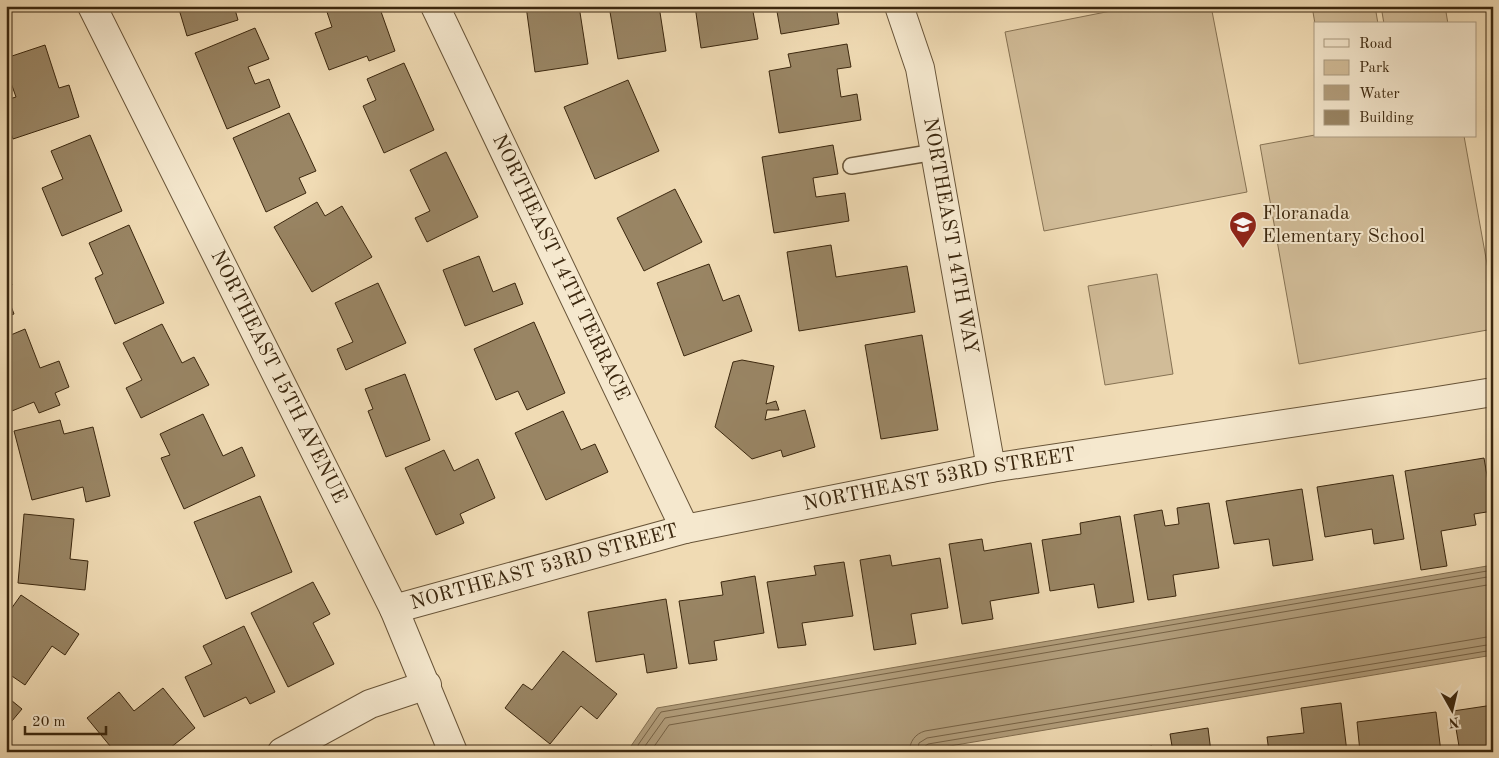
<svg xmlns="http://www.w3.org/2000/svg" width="1499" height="758" font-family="'Old Standard TT',serif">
  <rect width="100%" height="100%" fill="#f0dbb4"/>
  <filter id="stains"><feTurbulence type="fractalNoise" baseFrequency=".004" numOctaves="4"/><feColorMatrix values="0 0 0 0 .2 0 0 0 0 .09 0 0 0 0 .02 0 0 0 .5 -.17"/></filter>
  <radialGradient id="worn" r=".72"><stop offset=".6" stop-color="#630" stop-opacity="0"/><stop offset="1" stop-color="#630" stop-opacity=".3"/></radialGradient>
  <g fill="#d1bc98" stroke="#867253">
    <path d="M 1136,6 L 1211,6 L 1247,192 L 1044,231 L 1005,32 Z"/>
    <path d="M 1312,6 L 1375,6 L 1378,24 L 1315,24 Z"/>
    <path d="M 1381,6 L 1445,6 L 1448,24 L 1384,24 Z"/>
    <path d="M 1315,135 L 1464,136 L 1493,297 L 1493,329 L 1299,364 L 1260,145 Z"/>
    <path d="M 1157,274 L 1173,374 L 1105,385 L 1088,286 Z"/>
  </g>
  <path fill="#b29e7c" stroke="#826e50" d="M 1493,565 L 1493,655 L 914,752 L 635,752 L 631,746 L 657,708 Z"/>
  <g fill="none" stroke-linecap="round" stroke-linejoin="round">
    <g stroke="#766245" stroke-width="1">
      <path d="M 639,752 L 638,745 L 661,712 L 1493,570"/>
      <path d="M 645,752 L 645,746 L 665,718 L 1493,576"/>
      <path d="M 653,752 L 653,748 L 669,725 L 1493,584"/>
      <path d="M 909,752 C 910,741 915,734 925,731 L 1493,636"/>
      <path d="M 917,752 L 919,743 L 927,738 L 1493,644"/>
      <path d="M 923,752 L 924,747 L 928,744 L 1493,650"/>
    </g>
  </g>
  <g fill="#998564" stroke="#3b270e">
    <path d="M 178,6 L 234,6 L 238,20 L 187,36 Z"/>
    <path d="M 325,6 L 379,6 L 395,51 L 369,61 L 367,56 L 329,70 L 315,33 L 332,27 Z"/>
    <path d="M 526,6 L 579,6 L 588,64 L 535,72 Z"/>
    <path d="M 609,6 L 659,6 L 666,51 L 618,59 Z"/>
    <path d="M 695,6 L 752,6 L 758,39 L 701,48 Z"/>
    <path d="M 776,6 L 836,6 L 839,24 L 781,34 Z"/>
    <path d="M 255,28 L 269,59 L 248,67 L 255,84 L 269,79 L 280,107 L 227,129 L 195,53 Z"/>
    <path d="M 847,44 L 851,67 L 837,69 L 841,97 L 857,94 L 861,120 L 779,133 L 769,71 L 791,67 L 788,54 Z"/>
    <path d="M 45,45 L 59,88 L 69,85 L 79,117 L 13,139 L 6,119 L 6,100 L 16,97 L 6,69 L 6,58 Z"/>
    <path d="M 404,63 L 434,130 L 384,153 L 363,106 L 376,100 L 367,79 Z"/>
    <path d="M 628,80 L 659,151 L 595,179 L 564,107 Z"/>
    <path d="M 289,113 L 316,171 L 299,178 L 306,193 L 266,212 L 233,138 Z"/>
    <path d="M 90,135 L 122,211 L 62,236 L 42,188 L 63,179 L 51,151 Z"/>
    <path d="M 833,145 L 838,174 L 813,178 L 816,197 L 845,193 L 849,221 L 774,233 L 762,157 Z"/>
    <path d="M 446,152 L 478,217 L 427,242 L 415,218 L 430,211 L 410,170 Z"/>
    <path d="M 675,189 L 702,242 L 644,271 L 617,218 Z"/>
    <path d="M 317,202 L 325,216 L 342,206 L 372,257 L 312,292 L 274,227 Z"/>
    <path d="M 129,225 L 164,303 L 115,324 L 95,278 L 103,274 L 89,243 Z"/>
    <path d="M 831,245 L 836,277 L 907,266 L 915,312 L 799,331 L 787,252 Z"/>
    <path d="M 479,256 L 493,292 L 515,283 L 523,304 L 465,326 L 443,270 Z"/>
    <path d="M 709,264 L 723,301 L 739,295 L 752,331 L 684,356 L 657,283 Z"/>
    <path d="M 6,270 L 12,285 L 6,287 Z"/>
    <path d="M 378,283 L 406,343 L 346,370 L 337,349 L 353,342 L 335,303 Z"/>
    <path d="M 6,293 L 14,314 L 6,317 Z"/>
    <path d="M 534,322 L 565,393 L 527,410 L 518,391 L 496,400 L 474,349 Z"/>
    <path d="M 162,324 L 182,363 L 194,357 L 209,385 L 141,418 L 126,388 L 142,380 L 123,343 Z"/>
    <path d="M 25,329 L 40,368 L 59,361 L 69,387 L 55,393 L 60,405 L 39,413 L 34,402 L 7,413 L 6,337 Z"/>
    <path d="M 922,335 L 938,430 L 881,439 L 865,345 Z"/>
    <path d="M 742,360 L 774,366 L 766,404 L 776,401 L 779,410 L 767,410 L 765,420 L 805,410 L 815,447 L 783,457 L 781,450 L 752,459 L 715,427 L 733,362 Z"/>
    <path d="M 405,374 L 430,440 L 386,457 L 368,411 L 373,409 L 365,389 Z"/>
    <path d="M 563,411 L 581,450 L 595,444 L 608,472 L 546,500 L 515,433 Z"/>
    <path d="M 203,414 L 223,456 L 242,447 L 255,476 L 184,509 L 161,458 L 170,455 L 160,434 Z"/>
    <path d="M 60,420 L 64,434 L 93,427 L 110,496 L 86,502 L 83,487 L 32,500 L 14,431 Z"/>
    <path d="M 444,450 L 454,471 L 478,459 L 495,498 L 460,514 L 464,523 L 436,535 L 405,468 Z"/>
    <path d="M 1484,458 L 1493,511 L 1474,514 L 1476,525 L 1441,531 L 1447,566 L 1421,570 L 1405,471 Z"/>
    <path d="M 1393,475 L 1404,539 L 1374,544 L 1372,529 L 1325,537 L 1317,487 Z"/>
    <path d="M 1302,489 L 1313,560 L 1273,566 L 1269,539 L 1234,544 L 1226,501 Z"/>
    <path d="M 260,496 L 292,572 L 226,599 L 194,522 Z"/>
    <path d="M 1209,503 L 1219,568 L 1173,575 L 1176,596 L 1148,600 L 1134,515 L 1162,510 L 1165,526 L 1179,524 L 1177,508 Z"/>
    <path d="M 24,514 L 74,519 L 70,559 L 88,561 L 85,590 L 18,583 Z"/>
    <path d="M 1120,516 L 1134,602 L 1098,608 L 1094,584 L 1050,591 L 1042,540 L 1081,534 L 1080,523 Z"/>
    <path d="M 982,539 L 984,551 L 1031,543 L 1039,593 L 990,601 L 993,619 L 962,624 L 949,544 Z"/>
    <path d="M 890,555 L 892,566 L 940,558 L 948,608 L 911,614 L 916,644 L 874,650 L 860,560 Z"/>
    <path d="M 844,562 L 853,616 L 802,623 L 806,645 L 778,648 L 767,582 L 816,575 L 814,566 Z"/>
    <path d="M 755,576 L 764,633 L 714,641 L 717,660 L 689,664 L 679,601 L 723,595 L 721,582 Z"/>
    <path d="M 313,582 L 330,614 L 313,623 L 334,664 L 288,687 L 251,613 Z"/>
    <path d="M 21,595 L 79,634 L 65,655 L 52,646 L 25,685 L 6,672 L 6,616 Z"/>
    <path d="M 666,599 L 677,668 L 647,673 L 644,654 L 596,662 L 588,612 Z"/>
    <path d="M 244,626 L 275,692 L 250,704 L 246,697 L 204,717 L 185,677 L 212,664 L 203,646 Z"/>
    <path d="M 563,651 L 617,694 L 597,719 L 581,706 L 550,744 L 505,708 L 523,684 L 532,690 Z"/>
    <path d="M 163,688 L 195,728 L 165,752 L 115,752 L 87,718 L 119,692 L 134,711 Z"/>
    <path d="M 6,696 L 22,709 L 6,728 Z"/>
    <path d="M 1341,703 L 1347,752 L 1269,752 L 1267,737 L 1304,733 L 1301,708 Z"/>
    <path d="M 1493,705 L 1493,752 L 1460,752 L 1453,711 Z"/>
    <path d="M 1436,712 L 1441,752 L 1360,752 L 1357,722 Z"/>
    <path d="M 1208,728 L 1211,752 L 1173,752 L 1170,734 Z"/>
    <path d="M 1152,746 L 1153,752 L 1116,752 Z"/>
  </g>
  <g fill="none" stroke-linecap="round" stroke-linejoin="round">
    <defs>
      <path id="service" d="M 851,166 L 935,152"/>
      <g id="minor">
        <path id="s1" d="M 92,6 L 394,609 L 453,752"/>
        <path id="s2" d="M 435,6 L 685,529"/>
        <path id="s3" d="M 899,6 L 920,68 L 991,468"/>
        <path id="s4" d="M 394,609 L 685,529 L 991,468 L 1431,402 L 1493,392"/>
        <path d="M 282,752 L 370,704 L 427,685"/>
      </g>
    </defs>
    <use href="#service" stroke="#685438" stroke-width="18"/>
    <use href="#minor" stroke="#685438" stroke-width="30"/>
    <use href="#service" stroke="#f5e8ce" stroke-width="15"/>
    <use href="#minor" stroke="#f5e8ce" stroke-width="28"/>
  </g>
  <defs>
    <symbol id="school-pin" viewBox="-11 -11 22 30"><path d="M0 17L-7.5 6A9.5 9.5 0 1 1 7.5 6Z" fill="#8f2418" stroke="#f5e8ce"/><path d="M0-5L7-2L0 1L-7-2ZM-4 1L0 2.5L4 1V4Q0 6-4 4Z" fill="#fff"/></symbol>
  </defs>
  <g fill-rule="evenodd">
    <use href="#school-pin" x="1227" y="209" width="32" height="43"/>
  </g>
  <g text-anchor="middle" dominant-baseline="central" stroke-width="4" stroke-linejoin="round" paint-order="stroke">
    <g font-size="20" fill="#3b270e" stroke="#f5e8ce" text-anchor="start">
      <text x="1262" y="214">Floranada<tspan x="1262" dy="23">Elementary School</tspan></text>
    </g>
    <g font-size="20" fill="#3b270e" stroke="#f5e8ce">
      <text stroke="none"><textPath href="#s3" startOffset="236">NORTHEAST 14TH WAY</textPath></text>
      <text stroke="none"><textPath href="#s2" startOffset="290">NORTHEAST 14TH TERRACE</textPath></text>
      <text stroke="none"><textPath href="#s1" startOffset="415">NORTHEAST 15TH AVENUE</textPath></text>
      <text stroke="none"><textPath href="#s4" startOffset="561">NORTHEAST 53RD STREET</textPath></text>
      <text stroke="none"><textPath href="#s4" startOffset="156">NORTHEAST 53RD STREET</textPath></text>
    </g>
  </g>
  <rect width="1499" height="758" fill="none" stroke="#f0dbb4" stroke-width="25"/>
  <rect x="8" y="8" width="1484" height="743" fill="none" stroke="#3b270e" stroke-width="2.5"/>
  <rect x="12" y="12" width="1474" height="733" fill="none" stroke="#3b270e"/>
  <rect x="1314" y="22" width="162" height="115" fill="#f5e8ce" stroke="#ab9b81"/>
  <rect x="1324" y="39" width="25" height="8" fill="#f5e8ce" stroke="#ab9b81"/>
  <text x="1359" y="48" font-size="15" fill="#3b270e">Road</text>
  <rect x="1324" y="60" width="25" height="15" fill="#d1bc98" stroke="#ab9b81"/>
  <text x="1359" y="72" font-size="15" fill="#3b270e">Park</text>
  <rect x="1324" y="85" width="25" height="15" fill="#b29e7c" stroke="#ab9b81"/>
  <text x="1359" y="98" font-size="15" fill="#3b270e">Water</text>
  <rect x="1324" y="110" width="25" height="15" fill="#998564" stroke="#ab9b81"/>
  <text x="1359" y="122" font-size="15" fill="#3b270e">Building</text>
  <g transform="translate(1452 710) rotate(172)" stroke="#f5e8ce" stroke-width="4" paint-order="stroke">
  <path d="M0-4L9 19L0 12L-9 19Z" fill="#3b270e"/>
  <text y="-8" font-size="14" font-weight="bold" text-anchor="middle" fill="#3b270e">N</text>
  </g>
  <path d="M25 726v8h81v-8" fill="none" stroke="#3b270e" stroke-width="2.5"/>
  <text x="32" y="726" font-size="15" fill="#3b270e" stroke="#f5e8ce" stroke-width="4" paint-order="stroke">20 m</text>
  <rect width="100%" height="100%" filter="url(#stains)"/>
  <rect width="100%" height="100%" fill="url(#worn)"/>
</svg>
